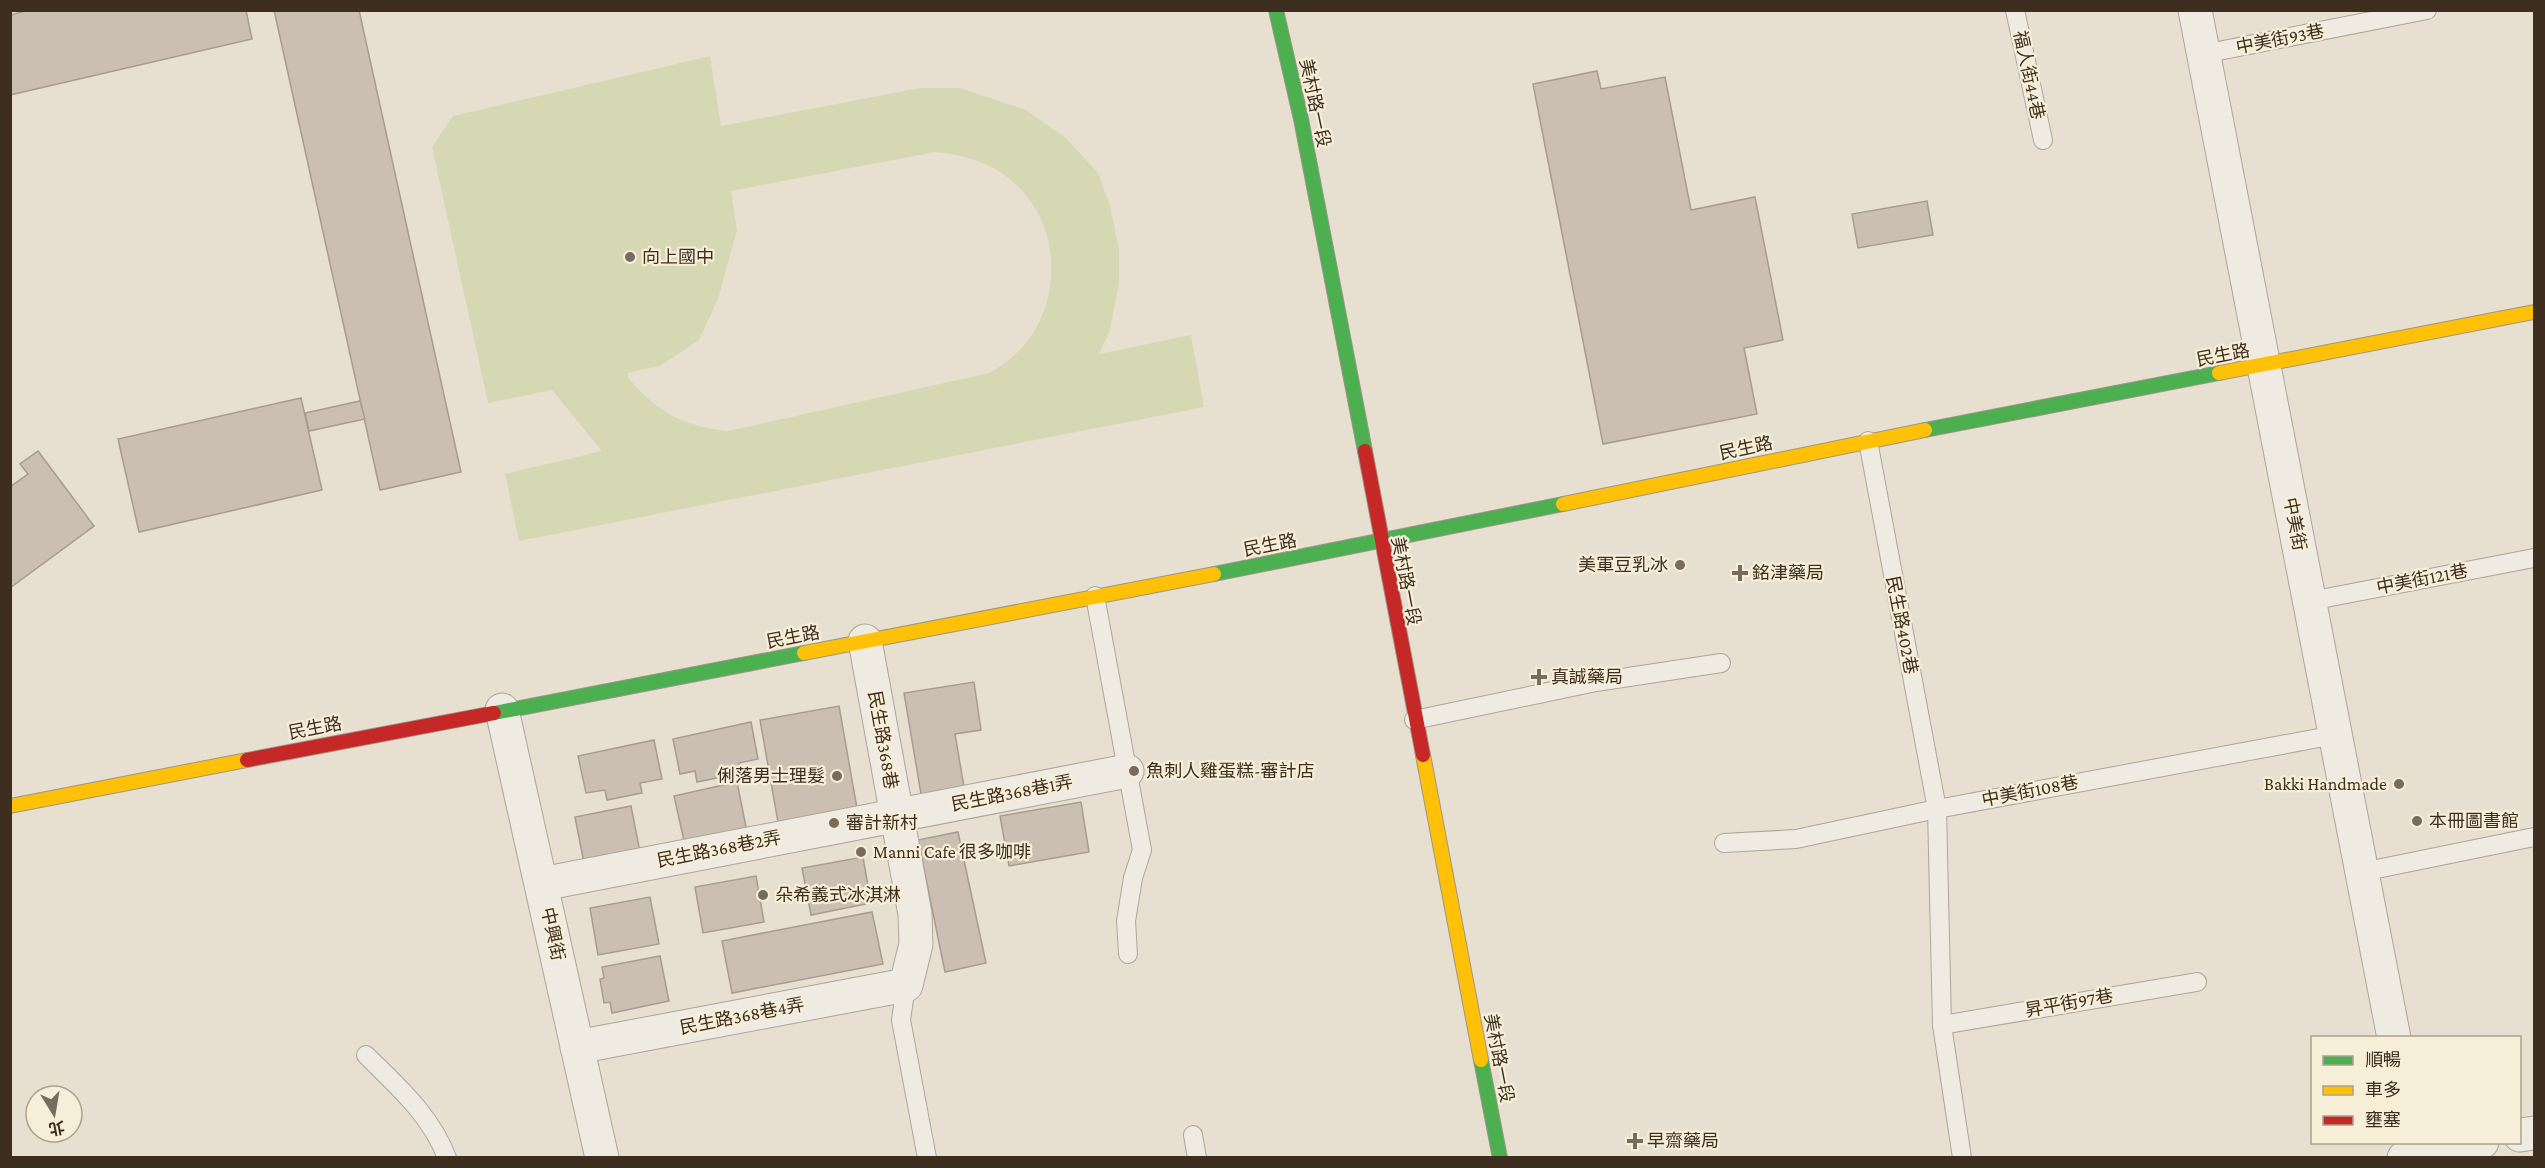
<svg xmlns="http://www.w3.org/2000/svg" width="2545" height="1168" font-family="'Crimson Pro','Noto Sans TC',serif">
  <rect width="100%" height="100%" fill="#e7e0d1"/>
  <path fill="#d6d7b3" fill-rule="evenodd" d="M 710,56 L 721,126 L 920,88 L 960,88 L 1026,110 L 1066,138 L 1098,173 L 1110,206 L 1119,249 L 1119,282 L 1110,330 L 1099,354 L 1191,335 L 1204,407 L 519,541 L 505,474 L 602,451 L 552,390 L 488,403 L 432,147 L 453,116 ZM 935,152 C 958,154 980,159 1000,172 C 1074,220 1066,334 989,373 L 728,431 C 685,427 657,412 629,379 L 627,373 L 660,366 L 699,340 L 718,299 L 737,230 L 731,191 Z"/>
  <g fill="#cbbfb2" stroke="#a89c90" stroke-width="1.5">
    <path d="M 29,10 L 246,10 L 252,39 L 10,95 L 10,15 Z"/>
    <path d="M 274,10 L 359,10 L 461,472 L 380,490 Z"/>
    <path d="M 1597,71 L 1601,89 L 1665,77 L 1691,210 L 1755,197 L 1783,340 L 1744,348 L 1757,414 L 1603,444 L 1533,84 Z"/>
    <path d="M 1927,201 L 1933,235 L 1858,248 L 1852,214 Z"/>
    <path d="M 301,398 L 322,490 L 139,532 L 118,439 Z"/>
    <path d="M 360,401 L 365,419 L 309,431 L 305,413 Z"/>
    <path d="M 38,451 L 94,526 L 10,588 L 10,487 L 28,474 L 20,464 Z"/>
    <path d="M 974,682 L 981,730 L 955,734 L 965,793 L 922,800 L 904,693 Z"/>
    <path d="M 839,706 L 858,814 L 779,828 L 760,720 Z"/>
    <path d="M 751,722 L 758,759 L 739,763 L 741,773 L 697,782 L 695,771 L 680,774 L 673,739 Z"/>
    <path d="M 654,740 L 662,779 L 640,783 L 642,793 L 607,800 L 605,790 L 586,793 L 578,756 Z"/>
    <path d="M 737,782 L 747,832 L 685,845 L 674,796 Z"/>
    <path d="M 1081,802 L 1089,852 L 1009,866 L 1000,816 Z"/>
    <path d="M 631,806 L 640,852 L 584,863 L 575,817 Z"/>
    <path d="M 958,832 L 986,963 L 945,972 L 918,840 Z"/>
    <path d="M 863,857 L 871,903 L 811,915 L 802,868 Z"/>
    <path d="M 756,876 L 764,922 L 703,933 L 695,887 Z"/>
    <path d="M 650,897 L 659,944 L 598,955 L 590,908 Z"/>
    <path d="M 872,912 L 883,964 L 732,993 L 722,941 Z"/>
    <path d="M 660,956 L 669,1001 L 612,1013 L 610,1002 L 604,1003 L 600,979 L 604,978 L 602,967 Z"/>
  </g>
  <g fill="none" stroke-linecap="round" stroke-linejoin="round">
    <defs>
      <g id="lane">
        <path d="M 2015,10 L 2043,140"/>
        <path d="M 2203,54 L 2427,10"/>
        <path d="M 1868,441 L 1937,809 L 1942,1025 L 1962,1158"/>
        <path d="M 1095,596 L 1142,850 L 1133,878 L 1126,921 L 1128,954"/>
        <path d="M 2310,601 L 2534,558"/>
        <path d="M 1414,720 L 1596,682 L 1721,663"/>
        <path d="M 1724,843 L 1796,839 L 1937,809 L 2335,735"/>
        <path d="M 2362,872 L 2534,837"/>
        <path d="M 906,985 L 901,1020 L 927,1158"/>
        <path d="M 1942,1025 L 2197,982"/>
        <path d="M 366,1055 C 397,1086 431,1115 447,1158"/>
        <path d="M 1193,1135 L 1197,1158"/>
      </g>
      <g id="street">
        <path d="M 2195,10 L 2394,1038"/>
        <path d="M 502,710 L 602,1158"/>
        <path d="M 542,884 L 1127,771"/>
        <path d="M 577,1047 L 906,985 L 916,944 L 915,914 L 865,641"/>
        <path d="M 2520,1135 L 2534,1133"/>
        <path d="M 2404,1158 L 2482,1142"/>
      </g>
      <g id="fast">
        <path d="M 1276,10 L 1301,119 L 1365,451"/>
        <path d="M 1925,430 L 2219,373"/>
        <path d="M 1214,574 L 1563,504"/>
        <path d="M 494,713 L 804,653"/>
        <path d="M 1481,1060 L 1500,1158"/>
      </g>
      <g id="slow">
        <path d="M 2219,373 L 2534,312"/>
        <path d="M 1563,504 L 1925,430"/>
        <path d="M 804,653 L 1214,574"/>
        <path d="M 1423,755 L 1481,1060"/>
        <path d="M 10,806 L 247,760"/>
      </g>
      <g id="jam">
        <path d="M 1365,451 L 1423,755"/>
        <path d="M 247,760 L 494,713"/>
      </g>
    </defs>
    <use href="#lane" stroke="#ada599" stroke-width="20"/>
    <use href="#street" stroke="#ada599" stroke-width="35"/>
    <use href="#fast" stroke="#9c958a" stroke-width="16"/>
    <use href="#slow" stroke="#9c958a" stroke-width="16"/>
    <use href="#jam" stroke="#9c958a" stroke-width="16"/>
    <use href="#lane" stroke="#efebe3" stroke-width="18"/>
    <use href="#street" stroke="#efebe3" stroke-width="33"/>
    <use href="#fast" stroke="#4caf50" stroke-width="14"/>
    <use href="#slow" stroke="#ffc107" stroke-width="14"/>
    <use href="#jam" stroke="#c62828" stroke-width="14"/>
  </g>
  <g fill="#786c5e" stroke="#f7eed8" stroke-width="2">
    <circle cx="630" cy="257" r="6"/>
    <circle cx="1680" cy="565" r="6"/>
    <path d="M1737 564h6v6h6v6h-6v6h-6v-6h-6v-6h6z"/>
    <path d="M1536 668h6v6h6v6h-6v6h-6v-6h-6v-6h6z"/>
    <circle cx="1134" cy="771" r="6"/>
    <circle cx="837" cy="776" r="6"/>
    <circle cx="2399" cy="784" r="6"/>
    <circle cx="2417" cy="821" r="6"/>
    <circle cx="834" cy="823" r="6"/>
    <circle cx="861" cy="852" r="6"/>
    <circle cx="763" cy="895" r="6"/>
    <path d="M1632 1132h6v6h6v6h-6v6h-6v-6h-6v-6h6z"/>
  </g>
  <g text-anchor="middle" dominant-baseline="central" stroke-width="4.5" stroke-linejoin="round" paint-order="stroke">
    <g font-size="18" fill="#3d2e20" stroke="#f7eed8">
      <text transform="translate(2280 39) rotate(-11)">中美街93巷</text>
      <text transform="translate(2029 75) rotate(78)">福人街44巷</text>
      <text transform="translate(1315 103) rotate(78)">美村路一段</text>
      <text transform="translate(2223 355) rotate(-11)">民生路</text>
      <text transform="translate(1746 448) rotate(-12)">民生路</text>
      <text transform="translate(2295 524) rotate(79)">中美街</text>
      <text transform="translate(1270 545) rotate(-11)">民生路</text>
      <text transform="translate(2422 579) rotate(-11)">中美街121巷</text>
      <text transform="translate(1406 581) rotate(79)">美村路一段</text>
      <text transform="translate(1902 625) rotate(79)">民生路402巷</text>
      <text transform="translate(793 637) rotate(-11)">民生路</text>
      <text transform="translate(315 728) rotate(-11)">民生路</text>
      <text transform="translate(883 740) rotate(80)">民生路368巷</text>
      <text transform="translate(2030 791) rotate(-11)">中美街108巷</text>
      <text transform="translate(1012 793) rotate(-11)">民生路368巷1弄</text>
      <text transform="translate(719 849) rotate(-11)">民生路368巷2弄</text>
      <text transform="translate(553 934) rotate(78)">中興街</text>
      <text transform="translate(2069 1003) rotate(-10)">昇平街97巷</text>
      <text transform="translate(742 1016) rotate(-11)">民生路368巷4弄</text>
      <text transform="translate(1499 1058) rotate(79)">美村路一段</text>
    </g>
    <g font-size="18" fill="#3d2e20" stroke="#f7eed8" text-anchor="start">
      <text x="642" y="257">向上國中</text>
      <text x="1668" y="565" text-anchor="end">美軍豆乳冰</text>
      <text x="1752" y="573">銘津藥局</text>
      <text x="1551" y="677">真誠藥局</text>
      <text x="1146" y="771">魚刺人雞蛋糕-審計店</text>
      <text x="825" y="776" text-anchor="end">俐落男士理髮</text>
      <text x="2387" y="784" text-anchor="end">Bakki Handmade</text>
      <text x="2429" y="821">本冊圖書館</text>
      <text x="846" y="823">審計新村</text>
      <text x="873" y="852">Manni Cafe 很多咖啡</text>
      <text x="775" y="895">朵希義式冰淇淋</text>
      <text x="1647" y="1141">早齋藥局</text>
    </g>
  </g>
  <rect width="2545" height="1168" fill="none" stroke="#3d2e20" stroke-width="24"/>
  <rect x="2311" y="1036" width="210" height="108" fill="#f7eed8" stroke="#ada18e" stroke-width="1.5"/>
  <rect x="2323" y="1056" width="30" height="9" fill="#4caf50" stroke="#ada18e" stroke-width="1.5"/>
  <text x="2365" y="1066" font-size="18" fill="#3d2e20">順暢</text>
  <rect x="2323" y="1086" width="30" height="9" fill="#ffc107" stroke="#ada18e" stroke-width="1.5"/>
  <text x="2365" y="1096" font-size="18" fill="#3d2e20">車多</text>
  <rect x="2323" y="1116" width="30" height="9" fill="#c62828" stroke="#ada18e" stroke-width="1.5"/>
  <text x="2365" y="1126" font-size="18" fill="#3d2e20">壅塞</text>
  <g transform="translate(54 1114) rotate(169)"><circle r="28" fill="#f7eed8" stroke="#ada18e" stroke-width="1.5"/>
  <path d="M0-4.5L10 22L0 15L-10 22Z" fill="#786c5e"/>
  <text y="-9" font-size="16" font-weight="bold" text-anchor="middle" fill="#3d2e20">北</text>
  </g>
</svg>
